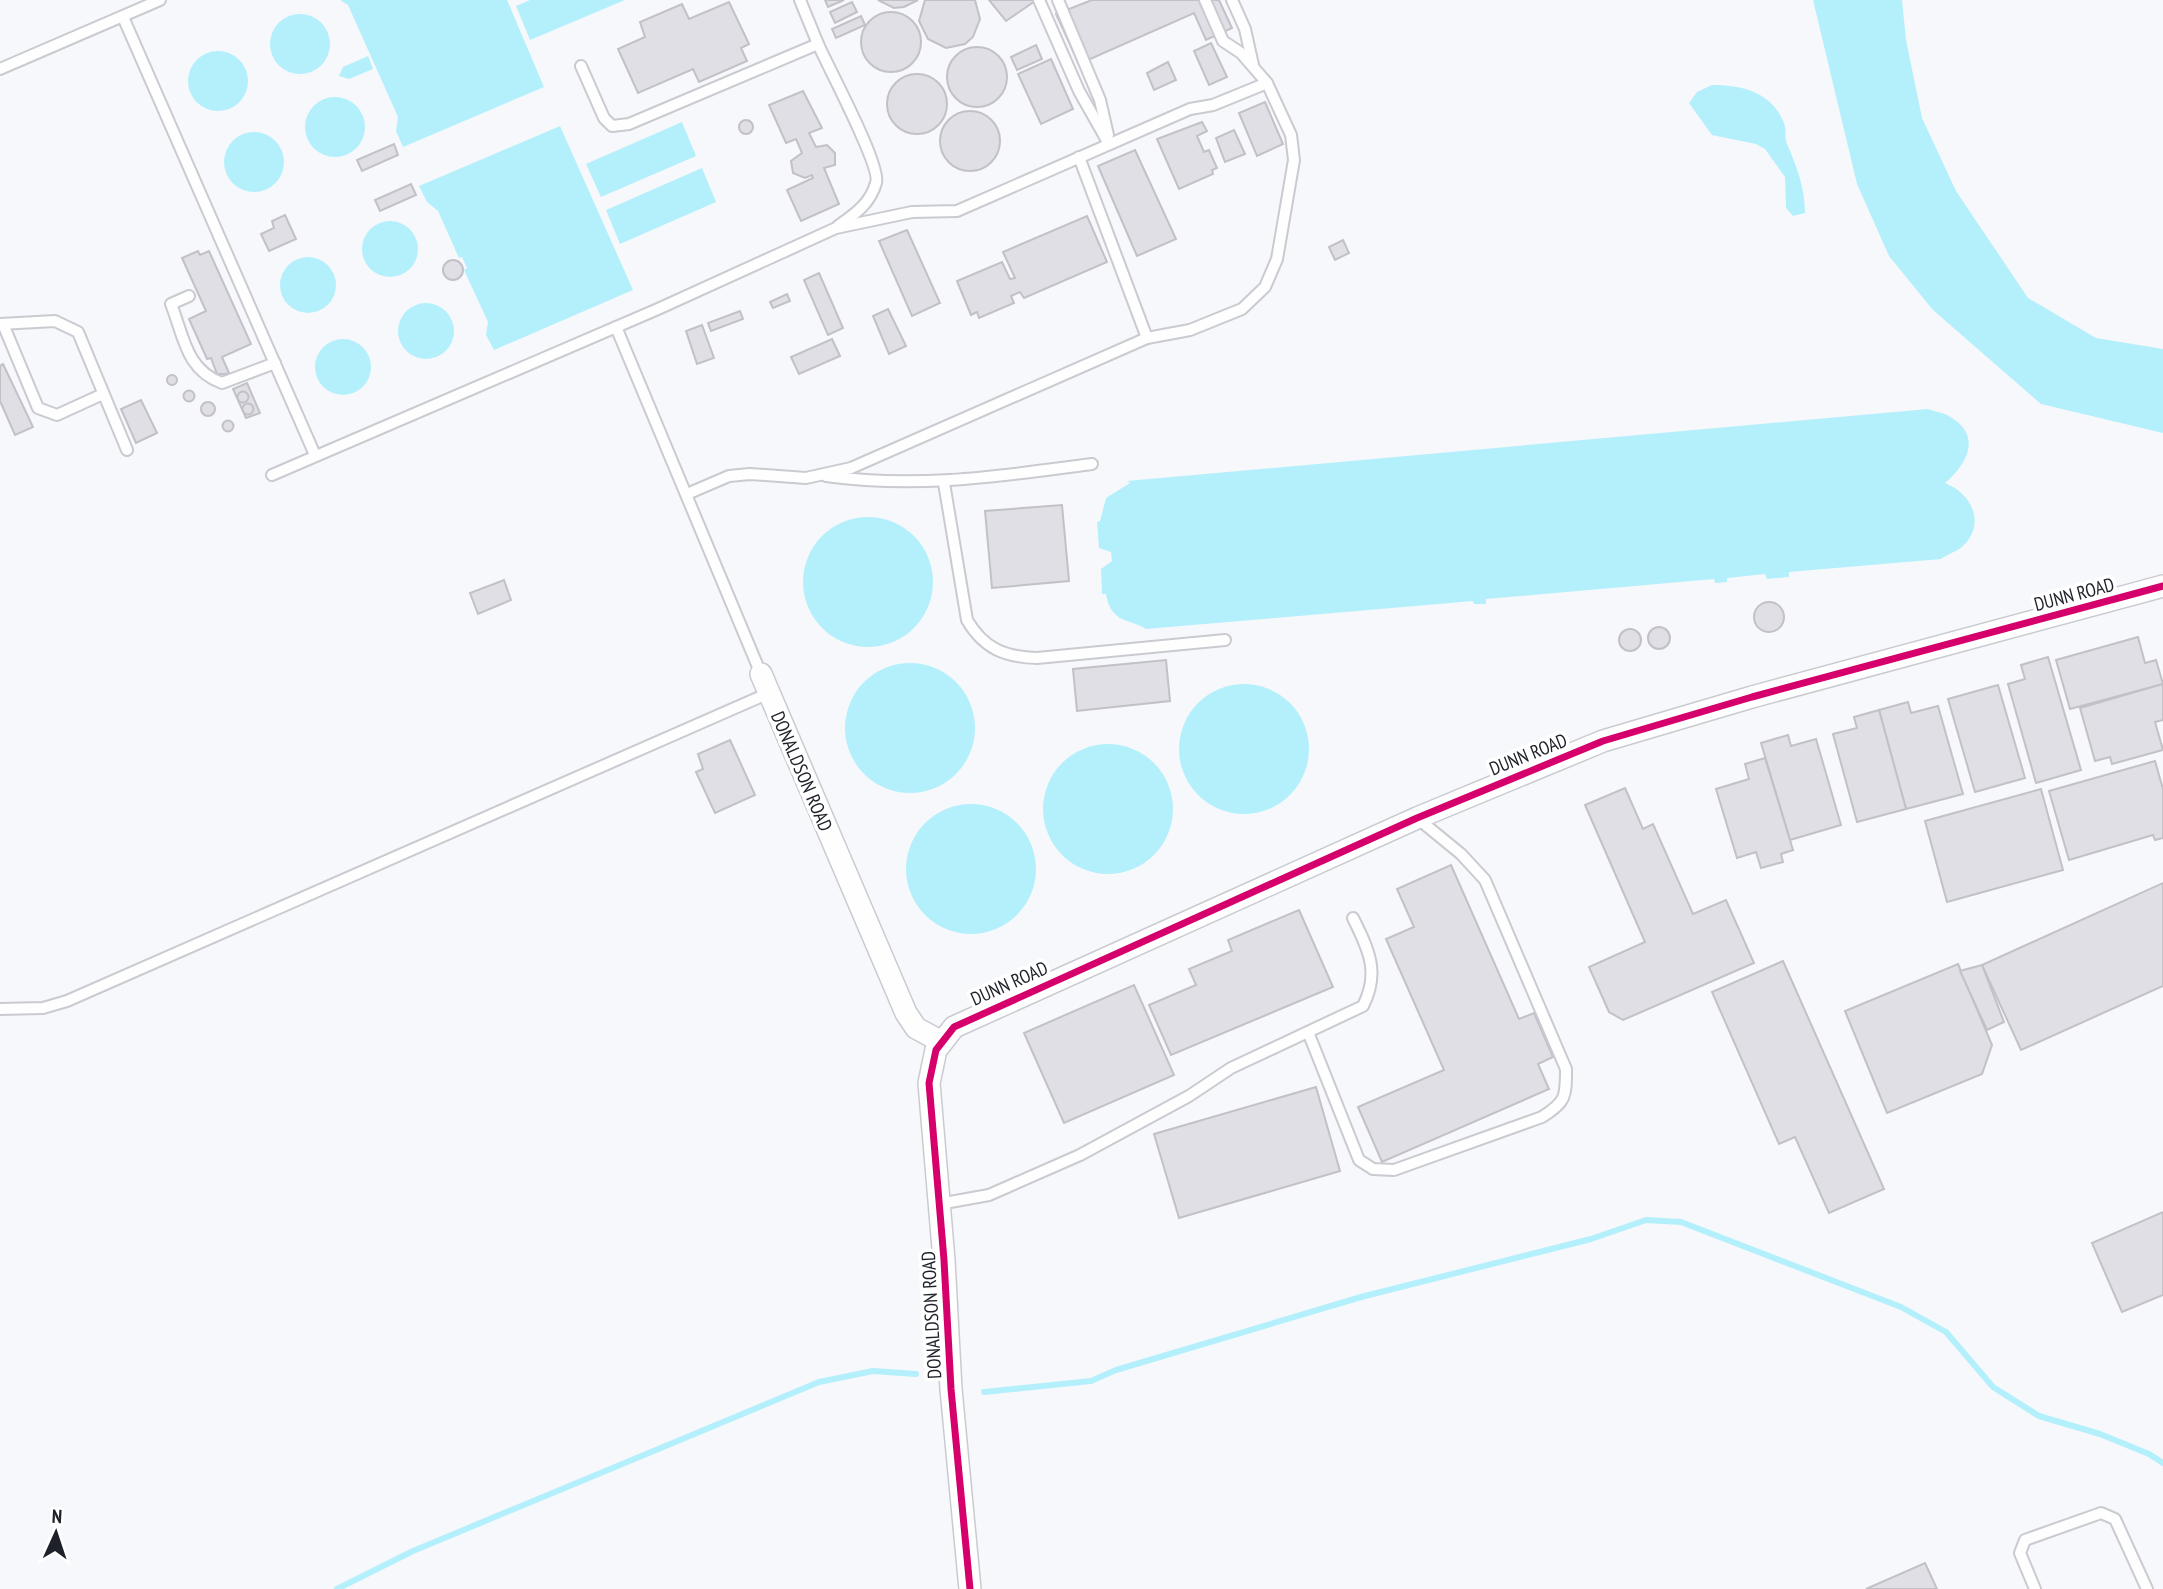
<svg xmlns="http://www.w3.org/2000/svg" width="2163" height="1589" font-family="'PT Sans Narrow',sans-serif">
  <rect width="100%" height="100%" fill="#f7f8fb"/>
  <g fill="#b4f0fc">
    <path d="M 340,0 L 507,0 L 544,87 L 403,147 L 396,131 L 398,117 L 348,5 Z"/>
    <path d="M 530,0 L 625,0 L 530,40 L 516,6 Z"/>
    <path d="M 1813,0 L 1902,0 L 1906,40 L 1922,118 L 1956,191 L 2028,298 L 2096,338 L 2163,349 L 2163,433 L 2041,404 L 1933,310 L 1889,256 L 1857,184 Z"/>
    <circle cx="300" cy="44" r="30"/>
    <circle cx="218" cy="81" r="30"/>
    <path d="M 368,56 L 373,69 L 349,79 L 339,76 L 343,67 Z"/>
    <path d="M 1712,85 C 1742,85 1772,92 1784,123 C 1787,131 1784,137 1787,144 C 1797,167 1805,188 1805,213 L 1793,216 L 1786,208 L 1785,177 L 1765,149 L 1756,144 L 1712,135 L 1689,103 L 1697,92 Z"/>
    <circle cx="335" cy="127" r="30"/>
    <path d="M 682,122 L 696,156 L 601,197 L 586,164 Z"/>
    <path d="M 560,126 L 633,290 L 494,350 L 486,335 L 488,322 L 464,270 L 467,268 L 462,257 L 459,258 L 438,211 L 427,202 L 419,186 Z"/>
    <circle cx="254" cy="162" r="30"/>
    <path d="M 702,168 L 716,202 L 620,244 L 606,210 Z"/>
    <circle cx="390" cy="249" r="28"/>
    <circle cx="308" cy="285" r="28"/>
    <circle cx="426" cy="331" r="28"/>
    <circle cx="343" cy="367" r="28"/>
    <path d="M 1928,409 C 1935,412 1942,412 1949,416 C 1984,436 1966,465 1945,483 C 1971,493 1986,522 1964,545 C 1957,552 1947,554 1941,559 L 1789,572 L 1789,577 L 1767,579 L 1765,574 L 1727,578 L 1727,582 L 1715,583 L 1714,579 L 1486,599 L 1486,604 L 1474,604 L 1473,601 L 1146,629 C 1129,618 1111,624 1106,594 L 1102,594 L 1101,569 L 1112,561 L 1111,552 L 1099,548 L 1097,522 L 1100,521 L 1106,498 L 1130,483 L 1127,481 Z"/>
    <circle cx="868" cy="582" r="65"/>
    <circle cx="910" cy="728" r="65"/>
    <circle cx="1244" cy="749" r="65"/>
    <circle cx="1108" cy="809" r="65"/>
    <circle cx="971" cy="869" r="65"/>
  </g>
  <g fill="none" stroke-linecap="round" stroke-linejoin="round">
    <g stroke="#b4f0fc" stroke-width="6">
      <path d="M 984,1392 L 1091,1381 L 1116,1370 L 1361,1297 L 1591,1239 L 1646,1220 L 1681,1222 L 1901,1307 L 1946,1332 L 1993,1387 L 2039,1416 L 2100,1434 L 2149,1454 L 2163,1463"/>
      <path d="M 337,1589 L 413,1551 L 819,1382 L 873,1371 L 916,1374"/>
    </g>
  </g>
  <g fill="#e0dfe5" stroke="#c2c1c7" stroke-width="2">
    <path d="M 825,0 L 844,0 L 828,7 Z"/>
    <path d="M 878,0 L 918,0 L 904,7 L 894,8 Z"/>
    <path d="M 925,0 L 975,0 L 980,19 L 973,37 L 965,44 L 946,48 L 928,39 L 919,21 Z"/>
    <path d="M 989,0 L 1034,0 L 1035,1 L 1006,21 Z"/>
    <path d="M 1219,0 L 1232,28 L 1206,40 L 1194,13 L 1079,64 L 1056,14 L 1092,0 Z"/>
    <path d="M 729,2 L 749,44 L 741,48 L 747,61 L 699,82 L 693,69 L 638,93 L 618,49 L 645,37 L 640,22 L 682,4 L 689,19 Z"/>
    <path d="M 852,2 L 857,12 L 835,23 L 830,12 Z"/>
    <circle cx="891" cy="42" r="30"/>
    <path d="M 861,16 L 865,25 L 836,38 L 832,29 Z"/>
    <path d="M 1211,43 L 1227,77 L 1209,85 L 1194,51 Z"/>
    <path d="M 1036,45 L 1042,59 L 1017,70 L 1011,57 Z"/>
    <circle cx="977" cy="77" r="30"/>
    <path d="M 1051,59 L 1073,109 L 1041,124 L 1018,74 Z"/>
    <path d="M 1168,62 L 1176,80 L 1154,90 L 1147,73 Z"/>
    <circle cx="917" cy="104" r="30"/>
    <path d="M 803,91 L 822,128 L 809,133 L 816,147 L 827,145 L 835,153 L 835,165 L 824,168 L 839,204 L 801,221 L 787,190 L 813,178 L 812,175 L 805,178 L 793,173 L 791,161 L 802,153 L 796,139 L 786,143 L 769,105 Z"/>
    <path d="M 1265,102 L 1283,144 L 1257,156 L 1239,113 Z"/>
    <circle cx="970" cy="141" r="30"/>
    <circle cx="746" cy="127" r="7"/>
    <path d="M 1202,122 L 1207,131 L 1197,136 L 1204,152 L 1209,150 L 1217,168 L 1212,170 L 1213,174 L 1179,189 L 1157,139 Z"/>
    <path d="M 1234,130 L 1245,154 L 1225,162 L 1216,138 Z"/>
    <path d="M 394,144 L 398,155 L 362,171 L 357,160 Z"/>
    <path d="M 1135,150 L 1176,239 L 1137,256 L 1098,166 Z"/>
    <path d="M 411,184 L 416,195 L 380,211 L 375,200 Z"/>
    <path d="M 285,215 L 296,239 L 269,251 L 261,234 L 274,228 L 272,221 Z"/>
    <path d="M 1087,216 L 1107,262 L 1024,298 L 1020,292 L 1011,296 L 1014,303 L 979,318 L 977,312 L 971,315 L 957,281 L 1002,262 L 1010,279 L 1015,278 L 1003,252 Z"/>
    <path d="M 907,230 L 940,303 L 912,316 L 879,241 Z"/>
    <path d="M 1343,240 L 1349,253 L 1335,260 L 1329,247 Z"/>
    <path d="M 198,251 L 200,255 L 209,251 L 251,344 L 222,357 L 229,373 L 226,374 L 217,374 L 211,358 L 207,359 L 189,319 L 206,311 L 182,258 Z"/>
    <circle cx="453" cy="270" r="10"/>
    <path d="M 819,273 L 843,328 L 828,335 L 804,280 Z"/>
    <path d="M 787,294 L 790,301 L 773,308 L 770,302 Z"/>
    <path d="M 888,309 L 906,346 L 889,354 L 873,316 Z"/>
    <path d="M 740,311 L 743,319 L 711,331 L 708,323 Z"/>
    <path d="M 702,325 L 714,358 L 697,364 L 686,331 Z"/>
    <path d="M 832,339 L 840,356 L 799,374 L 791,357 Z"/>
    <path d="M 3,364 L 33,427 L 15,435 L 0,401 L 0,366 Z"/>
    <circle cx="172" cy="380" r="5"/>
    <path d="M 247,383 L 260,413 L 246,418 L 233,389 Z"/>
    <circle cx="189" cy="396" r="5.5"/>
    <circle cx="243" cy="397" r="5.5"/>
    <path d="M 141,400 L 157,433 L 136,443 L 121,409 Z"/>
    <circle cx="208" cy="409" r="7"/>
    <circle cx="248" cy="409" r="5.5"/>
    <circle cx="228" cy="426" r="5.5"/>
    <path d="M 1062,505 L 1069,581 L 992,588 L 985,511 Z"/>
    <path d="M 504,580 L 511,600 L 478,614 L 470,593 Z"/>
    <circle cx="1769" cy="617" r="15"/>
    <circle cx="1659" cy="638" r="11"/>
    <circle cx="1630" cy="640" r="11"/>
    <path d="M 2138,637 L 2145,663 L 2156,660 L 2163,684 L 2070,709 L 2056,660 Z"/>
    <path d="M 2048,657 L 2081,770 L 2036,783 L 2008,684 L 2025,679 L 2021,665 Z"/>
    <path d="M 1166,660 L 1170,701 L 1077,711 L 1073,669 Z"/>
    <path d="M 2163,684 L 2163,720 L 2155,722 L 2163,750 L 2112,764 L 2110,757 L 2095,761 L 2080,708 Z"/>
    <path d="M 1998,685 L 2025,778 L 1975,792 L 1948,699 Z"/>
    <path d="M 1908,702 L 1911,713 L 1938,706 L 1963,794 L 1906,809 L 1879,710 Z"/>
    <path d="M 1879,710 L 1906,809 L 1857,822 L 1833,734 L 1857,728 L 1854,717 Z"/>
    <path d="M 1788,735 L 1791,746 L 1816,739 L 1841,825 L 1790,840 L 1761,743 Z"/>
    <path d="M 730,740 L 755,795 L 715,813 L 696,772 L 703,769 L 698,754 Z"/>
    <path d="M 1765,758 L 1793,850 L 1781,854 L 1783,862 L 1761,868 L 1756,852 L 1737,858 L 1716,789 L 1749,779 L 1745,764 Z"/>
    <path d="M 2155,761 L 2163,789 L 2163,838 L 2155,840 L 2153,835 L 2069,860 L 2049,791 Z"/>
    <path d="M 1625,788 L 1643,829 L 1653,824 L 1693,914 L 1726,900 L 1754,963 L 1623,1020 L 1609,1012 L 1589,967 L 1645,942 L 1585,805 Z"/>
    <path d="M 2041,789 L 2063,870 L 1947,902 L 1925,821 Z"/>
    <path d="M 1451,865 L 1519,1019 L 1534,1013 L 1553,1057 L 1538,1064 L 1549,1089 L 1382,1162 L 1358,1107 L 1444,1070 L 1386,939 L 1414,927 L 1397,889 Z"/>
    <path d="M 2163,883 L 2163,986 L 2021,1050 L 1982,965 Z"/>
    <path d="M 1299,910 L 1333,987 L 1171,1055 L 1149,1005 L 1196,985 L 1189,969 L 1232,951 L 1228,940 Z"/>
    <path d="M 1783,961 L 1884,1189 L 1829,1213 L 1795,1137 L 1779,1144 L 1712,992 Z"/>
    <path d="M 1958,964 L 1992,1045 L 1982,1074 L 1887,1113 L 1845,1011 Z"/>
    <path d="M 1982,965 L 2004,1022 L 1987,1030 L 1960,971 Z"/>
    <path d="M 1134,985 L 1174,1075 L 1064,1123 L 1024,1033 Z"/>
    <path d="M 1316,1087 L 1340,1171 L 1179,1218 L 1154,1134 Z"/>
    <path d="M 2163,1212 L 2163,1295 L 2122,1312 L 2092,1243 Z"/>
    <path d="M 1925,1563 L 1937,1589 L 1866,1589 Z"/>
  </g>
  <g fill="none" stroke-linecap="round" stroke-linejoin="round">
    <defs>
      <g id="lane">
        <path d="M 800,0 L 818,44"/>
        <path d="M 1039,0 L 1079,91 L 1109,144"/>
        <path d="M 1058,0 L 1100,100 L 1108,135"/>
        <path d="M 1232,0 L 1245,29 L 1253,65"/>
        <path d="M 123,17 L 315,455"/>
        <path d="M 581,66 L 604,118 L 612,126 L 629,124 L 818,44 C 828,67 882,167 876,183 C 870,204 855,214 838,226"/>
        <path d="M 0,69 L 160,0"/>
        <path d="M 1079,157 L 1147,338"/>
        <path d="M 189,296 L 171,304 C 184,337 186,370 222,383 L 275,363"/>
        <path d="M 0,324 L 55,321 L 78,332 L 127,450"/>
        <path d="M 3,324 L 38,408 L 57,415 L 103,394"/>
        <path d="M 616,327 L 761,674"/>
        <path d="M 272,475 L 658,309 L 836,228 L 912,212 L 957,211 L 1190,109 L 1213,105 L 1267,83"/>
        <path d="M 826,476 C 918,489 1001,476 1092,464"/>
        <path d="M 944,483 L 967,620 C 984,649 1005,657 1037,658 L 1225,640"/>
        <path d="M 687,494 L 729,476 L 750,474 L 806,478 L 851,468 L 1147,338 L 1190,330 L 1242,309 L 1265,287 L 1277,259 L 1294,160 L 1291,135 L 1267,83 L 1241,53 L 1223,41 L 1205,0"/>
        <path d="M 0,1009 L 43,1008 L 67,1001 L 769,693"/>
        <path d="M 1308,1032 L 1359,1160 L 1373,1169 L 1394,1170 L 1542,1117 C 1566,1102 1566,1097 1566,1069 L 1485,880 L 1461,854 L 1417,818"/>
        <path d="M 939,1204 L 989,1195 L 1080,1155 L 1189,1096 L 1231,1068 L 1363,1006 C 1380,973 1369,950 1353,918"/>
        <path d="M 2035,1589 L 2020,1553 L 2025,1540 L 2101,1513 L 2115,1519 L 2147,1589"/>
      </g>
      <g id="street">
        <path d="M 761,674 L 906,1013 L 916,1028 L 940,1041"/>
        <path d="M 970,1589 L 951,1389 L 944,1260 L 929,1083 L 936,1050 L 954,1027 L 1417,818 L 1603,741 L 1752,697 L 2163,586"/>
      </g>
    </defs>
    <use href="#lane" stroke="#c9cbd1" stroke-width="14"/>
    <use href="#street" stroke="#c9cbd1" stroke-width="24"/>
    <use href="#lane" stroke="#fefefe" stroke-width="10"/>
    <use href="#street" stroke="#fefefe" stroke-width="21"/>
    <defs>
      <path id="cycleway" d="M 970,1589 L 951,1389 L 944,1260 L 929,1083 L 936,1050 L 954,1027 L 1417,818 L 1603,741 L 1752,697 L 2163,586"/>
    </defs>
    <use href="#cycleway" stroke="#fff" stroke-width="11"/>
    <use href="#cycleway" stroke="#d6006c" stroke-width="7"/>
  </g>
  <g text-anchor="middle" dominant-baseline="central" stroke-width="7" stroke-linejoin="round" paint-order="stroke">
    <g font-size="19" fill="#1e2129" stroke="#fff">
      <text transform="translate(2074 594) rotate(-15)">DUNN ROAD</text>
      <text transform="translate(1528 754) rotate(-22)">DUNN ROAD</text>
      <text transform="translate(802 771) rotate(67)">DONALDSON ROAD</text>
      <text transform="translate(1009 983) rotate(-24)">DUNN ROAD</text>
      <text transform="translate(931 1315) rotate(-93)">DONALDSON ROAD</text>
    </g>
  </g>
  <g transform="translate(56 1533) rotate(3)" stroke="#ffffff" stroke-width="5" paint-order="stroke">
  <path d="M0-5L12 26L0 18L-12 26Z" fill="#1e2129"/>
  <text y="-10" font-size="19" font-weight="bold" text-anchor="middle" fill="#1e2129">N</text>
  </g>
</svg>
